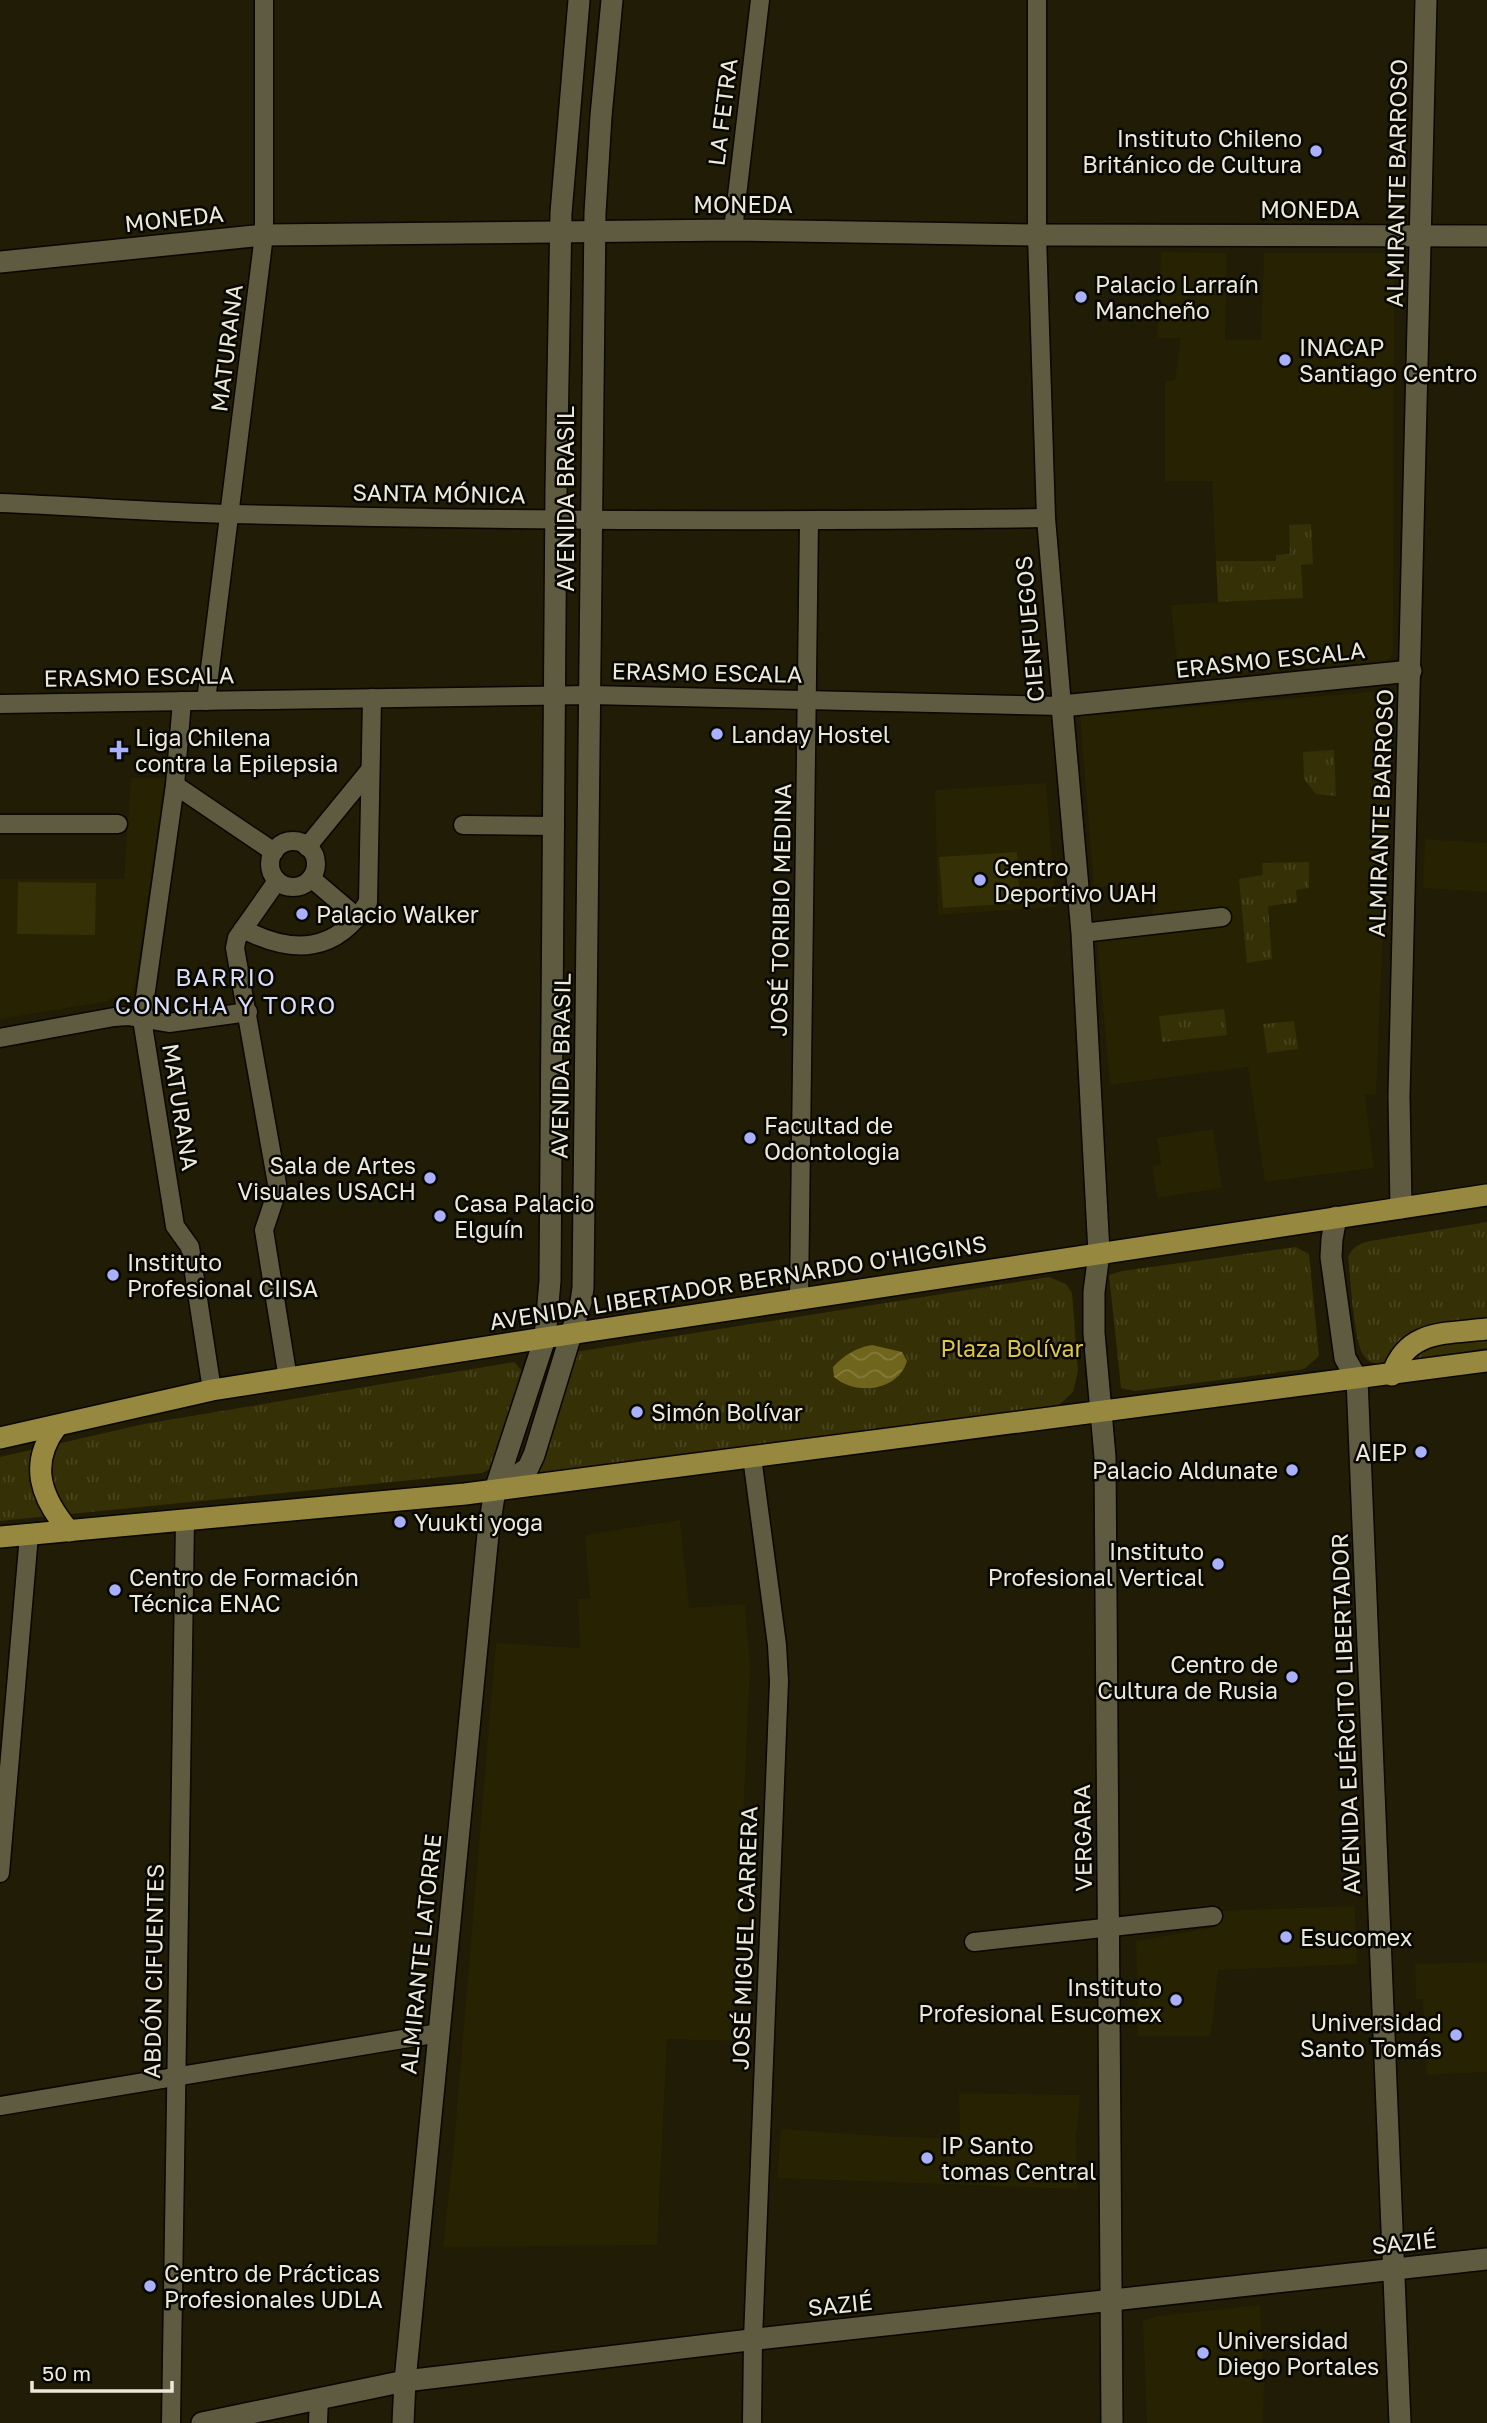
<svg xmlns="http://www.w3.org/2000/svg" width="1487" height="2423" font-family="'Golos Text',sans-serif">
  <defs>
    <pattern id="grass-tufts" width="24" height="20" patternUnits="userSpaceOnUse" patternTransform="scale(1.75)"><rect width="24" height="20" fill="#363006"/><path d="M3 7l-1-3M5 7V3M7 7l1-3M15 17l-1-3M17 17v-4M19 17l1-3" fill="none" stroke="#4a441e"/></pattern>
    <pattern id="water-waves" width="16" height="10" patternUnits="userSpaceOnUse" patternTransform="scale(1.75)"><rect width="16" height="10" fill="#70651c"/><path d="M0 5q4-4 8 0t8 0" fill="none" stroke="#857b3c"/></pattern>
  </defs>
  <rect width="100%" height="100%" fill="#201c05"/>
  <g fill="#272202">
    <path d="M 1161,252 L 1227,253 L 1225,340 L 1261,340 L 1264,253 L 1383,253 L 1394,263 L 1393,654 L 1386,661 L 1179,679 L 1171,605 L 1218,602 L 1212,481 L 1165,481 L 1165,381 L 1175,380 L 1181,338 L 1157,338 Z"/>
    <path d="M 1393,690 L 1376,1094 L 1365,1095 L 1374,1168 L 1265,1182 L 1248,1067 L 1110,1085 L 1097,940 L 1155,932 L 1150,881 L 1094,888 L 1080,716 Z"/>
    <path d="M 131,778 L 165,778 L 135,986 L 130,995 L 109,999 L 109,1001 L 0,1019 L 0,879 L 124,879 Z"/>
    <path d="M 1046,783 L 1056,907 L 938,915 L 935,790 Z"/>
    <path d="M 1425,839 L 1487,843 L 1487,892 L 1423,888 Z"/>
    <path d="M 1213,1129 L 1222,1188 L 1157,1198 L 1152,1166 L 1161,1164 L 1157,1138 Z"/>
    <path d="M 680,1520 L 689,1608 L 745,1604 L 750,1667 L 733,2041 L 667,2039 L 657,2245 L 443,2247 L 454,2144 L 496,1643 L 580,1648 L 578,1599 L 590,1598 L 585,1535 Z"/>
    <path d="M 1355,1906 L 1357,1964 L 1218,1970 L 1211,2036 L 1138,2036 L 1136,1941 L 1216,1927 L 1216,1911 Z"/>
    <path d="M 1487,1962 L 1487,2072 L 1427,2075 L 1423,1999 L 1416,1999 L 1415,1964 Z"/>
    <path d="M 959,2093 L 1080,2095 L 1076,2137 L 1077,2189 L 777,2178 L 781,2129 L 879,2136 L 960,2139 Z"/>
    <path d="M 1260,2305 L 1264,2385 L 1263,2423 L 1147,2423 L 1143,2321 L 1157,2316 Z"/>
  </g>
  <g fill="url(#grass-tufts)">
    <path d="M 1311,524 L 1313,564 L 1301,565 L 1303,598 L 1218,602 L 1216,561 L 1276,561 L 1276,555 L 1290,554 L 1289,525 Z"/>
    <path d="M 1334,750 L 1336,796 L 1316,794 L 1304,779 L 1303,752 Z"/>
    <path d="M 1309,862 L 1309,888 L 1296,890 L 1297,902 L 1268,906 L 1272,959 L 1247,963 L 1239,879 L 1263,875 L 1262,863 Z"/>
    <path d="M 1224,1009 L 1227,1035 L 1162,1042 L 1159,1016 Z"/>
    <path d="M 1294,1021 L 1298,1049 L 1267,1053 L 1263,1024 Z"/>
    <path d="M 1487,1222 L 1487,1348 L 1383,1365 C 1376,1364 1369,1363 1364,1356 C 1353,1341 1351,1278 1348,1257 C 1353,1246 1359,1244 1370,1241 Z"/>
    <path d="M 1296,1247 L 1309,1254 L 1319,1356 L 1304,1369 L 1135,1391 L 1121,1388 L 1109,1275 L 1122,1271 Z"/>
    <path d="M 1049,1277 L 1066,1284 L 1072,1293 L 1078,1371 L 1073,1392 L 1058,1406 L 543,1475 L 539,1471 L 575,1352 Z"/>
    <path d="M 514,1362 L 522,1371 L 492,1468 L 482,1473 L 0,1521 L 0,1457 L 144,1424 Z"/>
  </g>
  <g fill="#363006">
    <path d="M 1017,852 L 1020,903 L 943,908 L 939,857 Z"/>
    <path d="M 18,882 L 96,883 L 95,935 L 17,934 Z"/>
  </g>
  <path fill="url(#water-waves)" d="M 872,1345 L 902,1352 L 907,1361 C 898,1391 856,1396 834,1377 L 833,1367 C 844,1355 856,1348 872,1345 Z"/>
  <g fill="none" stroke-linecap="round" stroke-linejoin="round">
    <defs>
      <g id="street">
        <path d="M 733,230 L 760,0"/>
        <path d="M 0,503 C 77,506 155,512 232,514 C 503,521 775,522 1046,518"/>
        <path d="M 182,701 L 175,785 L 142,1019 L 175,1226 L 190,1247 L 212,1390"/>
        <path d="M 206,701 L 264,235 L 264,0"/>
        <path d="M 0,704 L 590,695 L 1062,706 L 1046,518 L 1037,235 L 1037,0"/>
        <path d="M 175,785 L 274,852"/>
        <path d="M 0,824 L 118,824"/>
        <path d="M 463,825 L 555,826"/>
        <circle cx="293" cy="864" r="23"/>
        <path d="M 307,847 L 370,770"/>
        <path d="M 311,878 L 358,918"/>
        <path d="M 277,881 L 237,938 L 235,948 L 277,1184 L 275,1197 L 264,1230 L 288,1379"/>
        <path d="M 243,929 C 293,955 337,953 368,902 L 372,698"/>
        <path d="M 1082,933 L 1222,917"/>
        <path d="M 0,1038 L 114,1017 L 128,1016 L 169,1023 L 248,1012"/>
        <path d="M 799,1299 L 809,521"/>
        <path d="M 0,1873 L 29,1535"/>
        <path d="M 974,1942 L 1213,1916"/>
        <path d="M 0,2106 L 439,2033"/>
        <path d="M 171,2423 L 185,1520"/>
        <path d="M 318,2423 L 319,2398"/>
        <path d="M 752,2423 L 753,2339 L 779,1681 L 777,1645 L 752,1457"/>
      </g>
      <g id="secondary">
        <path d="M 0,262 L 264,235 L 733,230 L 1037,235 L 1487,236"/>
        <path d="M 1401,1208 L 1399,1096 L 1426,0"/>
        <path d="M 1336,1217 L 1332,1239 L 1331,1257 L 1345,1358 L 1357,1379 L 1400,2423"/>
        <path d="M 495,1490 L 528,1468 L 534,1455 L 581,1302 L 583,1288 L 595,213 L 601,116 L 612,0"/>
        <path d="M 202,2423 L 405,2381 L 766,2338 L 1487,2259"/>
        <path d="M 403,2423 L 405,2381 L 488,1534 L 495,1490 L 545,1338 L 550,1281 L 556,489 L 561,213 L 579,0"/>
        <path d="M 1112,2423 L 1105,1457 L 1094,1333 L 1094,1292 L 1099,1253 L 1082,933 L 1062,706 L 1411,671"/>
      </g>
      <g id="primary">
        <path d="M 1392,1375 C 1407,1329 1446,1334 1487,1329"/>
        <path d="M 57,1426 C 28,1464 41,1498 69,1531"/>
        <path d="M 0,1438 L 212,1390 L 570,1334 L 1487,1195"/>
        <path d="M 0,1537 L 465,1494 L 1487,1361"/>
      </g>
    </defs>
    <use href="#street" stroke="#0a0600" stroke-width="21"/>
    <use href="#secondary" stroke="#0a0600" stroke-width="24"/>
    <use href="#primary" stroke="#0a0600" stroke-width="24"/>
    <use href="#street" stroke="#5f5b41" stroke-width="18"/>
    <use href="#secondary" stroke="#5f5b41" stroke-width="21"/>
    <use href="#primary" stroke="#96893f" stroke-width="21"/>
  </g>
  <g fill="#a9b0fc" stroke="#080701" stroke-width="2.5">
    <circle cx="1316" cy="151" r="7"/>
    <circle cx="1081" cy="297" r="7"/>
    <circle cx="1285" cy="360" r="7"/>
    <circle cx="717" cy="734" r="7"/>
    <path d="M115.5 739.5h7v7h7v7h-7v7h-7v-7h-7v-7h7z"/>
    <circle cx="980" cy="880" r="7"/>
    <circle cx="302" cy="914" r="7"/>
    <circle cx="750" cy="1138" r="7"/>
    <circle cx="430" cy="1178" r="7"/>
    <circle cx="440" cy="1216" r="7"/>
    <circle cx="113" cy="1275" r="7"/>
    <circle cx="637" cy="1412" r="7"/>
    <circle cx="1421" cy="1452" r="7"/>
    <circle cx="1292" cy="1470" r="7"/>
    <circle cx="400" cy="1522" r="7"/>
    <circle cx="1218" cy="1564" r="7"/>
    <circle cx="115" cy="1590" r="7"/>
    <circle cx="1292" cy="1677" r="7"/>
    <circle cx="1286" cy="1937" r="7"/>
    <circle cx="1176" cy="2000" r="7"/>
    <circle cx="1456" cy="2035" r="7"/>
    <circle cx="927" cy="2158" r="7"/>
    <circle cx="150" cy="2286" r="7"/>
    <circle cx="1203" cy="2353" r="7"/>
  </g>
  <g text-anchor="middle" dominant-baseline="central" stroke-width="5" stroke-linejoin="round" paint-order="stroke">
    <g font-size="23" fill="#ebe9da" stroke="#080701">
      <text transform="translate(722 112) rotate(-83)">LA FETRA</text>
      <text transform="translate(1396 183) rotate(-89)">ALMIRANTE BARROSO</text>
      <text x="743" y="204">MONEDA</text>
      <text x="1310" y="209">MONEDA</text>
      <text transform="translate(174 218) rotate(-6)">MONEDA</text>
      <text transform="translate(226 348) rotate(-83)">MATURANA</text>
      <text transform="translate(439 493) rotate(1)">SANTA MÓNICA</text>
      <text transform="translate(565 499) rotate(-90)">AVENIDA BRASIL</text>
      <text transform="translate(1029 629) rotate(-95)">CIENFUEGOS</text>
      <text transform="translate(1270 659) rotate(-6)">ERASMO ESCALA</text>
      <text transform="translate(707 672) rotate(1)">ERASMO ESCALA</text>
      <text transform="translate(139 676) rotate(-1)">ERASMO ESCALA</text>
      <text transform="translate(1380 813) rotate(-88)">ALMIRANTE BARROSO</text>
      <text transform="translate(780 910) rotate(-89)">JOSÉ TORIBIO MEDINA</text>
      <text transform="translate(560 1066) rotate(-89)">AVENIDA BRASIL</text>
      <text transform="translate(181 1107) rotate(81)">MATURANA</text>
      <text transform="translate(738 1282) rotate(-9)">AVENIDA LIBERTADOR BERNARDO O'HIGGINS</text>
      <text transform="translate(1345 1714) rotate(-92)">AVENIDA EJÉRCITO LIBERTADOR</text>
      <text transform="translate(1082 1838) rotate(-91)">VERGARA</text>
      <text transform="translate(744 1938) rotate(-88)">JOSÉ MIGUEL CARRERA</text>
      <text transform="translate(420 1954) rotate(-84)">ALMIRANTE LATORRE</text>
      <text transform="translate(153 1971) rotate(-89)">ABDÓN CIFUENTES</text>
      <text transform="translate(1404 2242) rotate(-6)">SAZIÉ</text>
      <text transform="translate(840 2304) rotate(-6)">SAZIÉ</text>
    </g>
    <g font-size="23" fill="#ebe9da" stroke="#080701" text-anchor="start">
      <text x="1302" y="138" text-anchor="end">Instituto Chileno<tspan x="1302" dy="26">Británico de Cultura</tspan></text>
      <text x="1095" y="284">Palacio Larraín<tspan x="1095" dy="26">Mancheño</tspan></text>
      <text x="1299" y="347">INACAP<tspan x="1299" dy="26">Santiago Centro</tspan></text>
      <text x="731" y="734">Landay Hostel</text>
      <text x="135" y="737">Liga Chilena<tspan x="135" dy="26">contra la Epilepsia</tspan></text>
      <text x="994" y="867">Centro<tspan x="994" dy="26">Deportivo UAH</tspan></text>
      <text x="316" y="914">Palacio Walker</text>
      <text x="764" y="1125">Facultad de<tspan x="764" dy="26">Odontologia</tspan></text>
      <text x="416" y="1165" text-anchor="end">Sala de Artes<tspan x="416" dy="26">Visuales USACH</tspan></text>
      <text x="454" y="1203">Casa Palacio<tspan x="454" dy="26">Elguín</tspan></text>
      <text x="127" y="1262">Instituto<tspan x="127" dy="26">Profesional CIISA</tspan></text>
      <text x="651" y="1412">Simón Bolívar</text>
      <text x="1407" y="1452" text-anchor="end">AIEP</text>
      <text x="1278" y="1470" text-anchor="end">Palacio Aldunate</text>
      <text x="414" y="1522">Yuukti yoga</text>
      <text x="1204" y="1551" text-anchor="end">Instituto<tspan x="1204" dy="26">Profesional Vertical</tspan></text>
      <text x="129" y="1577">Centro de Formación<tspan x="129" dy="26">Técnica ENAC</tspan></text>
      <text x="1278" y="1664" text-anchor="end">Centro de<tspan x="1278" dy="26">Cultura de Rusia</tspan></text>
      <text x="1300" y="1937">Esucomex</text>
      <text x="1162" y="1987" text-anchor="end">Instituto<tspan x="1162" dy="26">Profesional Esucomex</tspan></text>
      <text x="1442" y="2022" text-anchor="end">Universidad<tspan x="1442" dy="26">Santo Tomás</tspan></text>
      <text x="941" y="2145">IP Santo<tspan x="941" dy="26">tomas Central</tspan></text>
      <text x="164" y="2273">Centro de Prácticas<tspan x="164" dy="26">Profesionales UDLA</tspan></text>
      <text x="1217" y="2340">Universidad<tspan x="1217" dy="26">Diego Portales</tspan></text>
    </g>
    <g font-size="23" fill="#dcc748" stroke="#080701">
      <text x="1012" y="1348">Plaza Bolívar</text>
    </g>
    <g font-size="24" letter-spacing="2" fill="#daddfa" stroke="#080701">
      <text x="226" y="976">BARRIO<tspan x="226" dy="28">CONCHA Y TORO</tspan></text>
    </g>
  </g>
  <path d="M32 2381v10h140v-10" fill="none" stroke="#ebe9da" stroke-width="3.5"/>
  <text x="42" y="2381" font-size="21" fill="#ebe9da" stroke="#080701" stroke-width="5" paint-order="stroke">50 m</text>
</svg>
